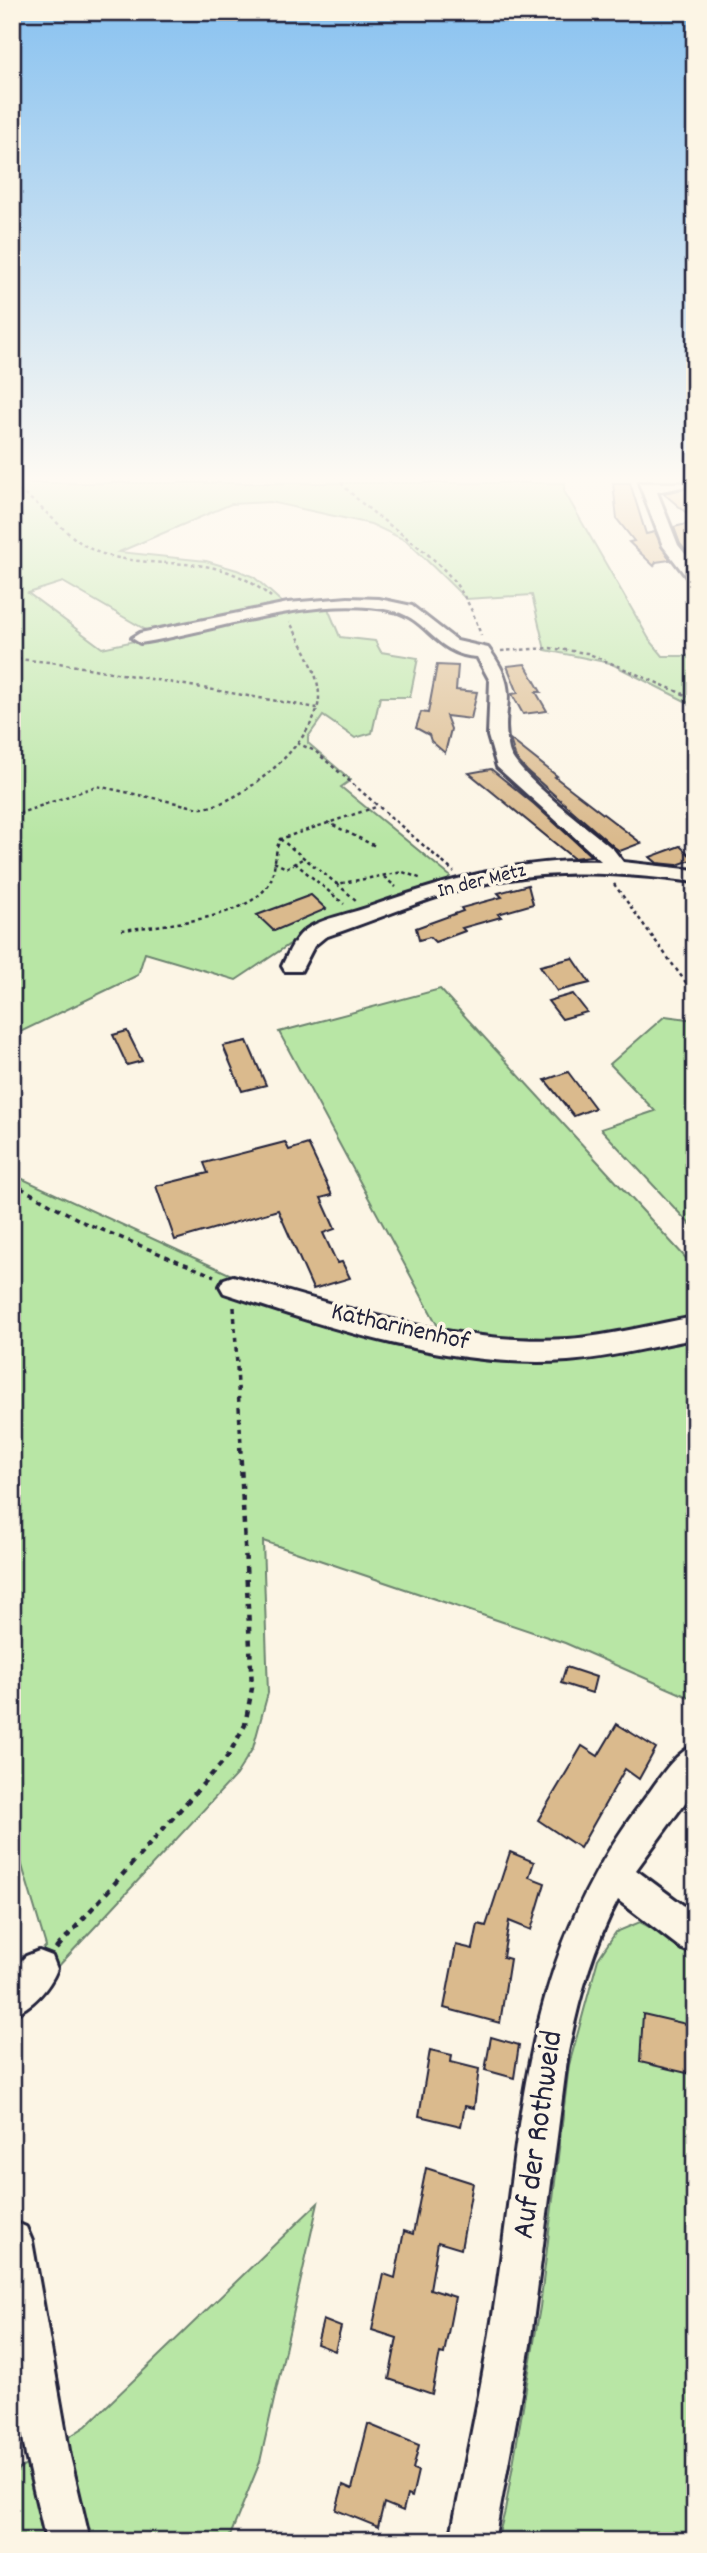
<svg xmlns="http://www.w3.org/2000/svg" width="707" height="2553" font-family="Dekko,sans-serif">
  <rect width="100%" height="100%" fill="#fcf5e5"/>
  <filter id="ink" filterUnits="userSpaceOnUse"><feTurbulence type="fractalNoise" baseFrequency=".0143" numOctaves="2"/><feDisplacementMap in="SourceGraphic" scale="14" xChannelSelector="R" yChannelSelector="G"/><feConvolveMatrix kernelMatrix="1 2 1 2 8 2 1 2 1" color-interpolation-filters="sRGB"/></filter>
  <g filter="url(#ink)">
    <g fill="#b8e6a5" stroke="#6d8470" stroke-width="2">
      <path d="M 12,483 L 565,483 L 564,491 L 649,639 L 663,656 L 687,656 L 695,651 L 695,706 L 610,663 L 545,650 L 532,595 L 466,599 L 407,541 L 371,524 L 270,502 L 231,504 L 119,552 L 206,561 L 237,570 L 254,577 L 285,605 L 153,634 L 63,582 L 28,593 L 102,648 L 288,608 L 327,606 L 340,637 L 375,641 L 381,652 L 418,658 L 410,697 L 380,697 L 372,733 L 355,738 L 323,716 L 308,737 L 308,743 L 351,780 L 341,787 L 450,876 L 447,884 L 311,930 L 236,980 L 145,953 L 138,975 L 12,1036 Z"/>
      <path d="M 440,989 L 695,1268 L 695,1700 L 565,1643 L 263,1541 L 268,1693 L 253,1748 L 236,1775 L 55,1970 L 12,2024 L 12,1983 L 46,1946 L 12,1832 L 12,1174 L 238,1278 L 441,1332 L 279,1032 Z"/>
      <path d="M 665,1016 L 695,1020 L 695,1230 L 601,1129 L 655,1111 L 610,1064 Z"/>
      <path d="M 640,1922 L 695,1951 L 695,2541 L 497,2541 L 505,2511 L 540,2307 L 569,2065 L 598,1959 L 616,1932 Z"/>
      <path d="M 318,2203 L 260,2462 L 228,2541 L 12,2541 L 12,2474 L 86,2426 Z"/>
    </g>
    <g fill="#daba8d" stroke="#22223b" stroke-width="2">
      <path d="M 613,483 L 630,483 L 646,534 L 655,532 L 670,560 L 656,562 L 654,566 L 629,542 L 634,541 L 617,519 Z"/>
      <path d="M 695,487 L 695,520 L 663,493 Z"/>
      <path d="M 695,522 L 695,556 L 691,557 L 680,544 L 674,527 Z"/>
      <path d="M 525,664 L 541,692 L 536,692 L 547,711 L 523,714 L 512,694 L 518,693 L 507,666 Z"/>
      <path d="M 437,665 L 458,666 L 456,690 L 477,692 L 471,719 L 446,716 L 451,729 L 445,753 L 431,741 L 429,735 L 416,728 L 421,712 L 428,713 Z"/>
      <path d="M 510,739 L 557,776 L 555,777 L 641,843 L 620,851 L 614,847 L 527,771 L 516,759 Z"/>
      <path d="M 491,769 L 534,804 L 591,856 L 573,858 L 469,773 Z"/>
      <path d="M 680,846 L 694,859 L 677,865 L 657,863 L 650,857 Z"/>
      <path d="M 528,885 L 533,904 L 498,914 L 501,917 L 462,928 L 465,931 L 435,942 L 430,937 L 419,940 L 416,928 L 463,911 L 461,908 L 502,897 L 498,893 Z"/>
      <path d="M 311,895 L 326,909 L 274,931 L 257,915 Z"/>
      <path d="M 573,958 L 590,983 L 557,991 L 540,966 Z"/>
      <path d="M 573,994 L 587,1012 L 562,1019 L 548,1001 Z"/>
      <path d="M 127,1031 L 142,1061 L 127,1065 L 113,1035 Z"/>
      <path d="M 247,1041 L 266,1085 L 242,1091 L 223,1046 Z"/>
      <path d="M 568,1072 L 595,1108 L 574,1116 L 545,1080 Z"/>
      <path d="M 285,1142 L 289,1150 L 308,1144 L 332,1195 L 321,1198 L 335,1229 L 323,1233 L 337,1263 L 342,1262 L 350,1278 L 313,1289 L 278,1210 L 175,1240 L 156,1186 L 208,1173 L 204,1163 Z"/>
      <path d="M 566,1667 L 596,1677 L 592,1693 L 561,1683 Z"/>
      <path d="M 617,1724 L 656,1748 L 639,1779 L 625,1769 L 580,1848 L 538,1820 L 582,1746 L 598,1756 Z"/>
      <path d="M 510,1852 L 534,1862 L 529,1877 L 545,1883 L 531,1930 L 509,1921 L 503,1957 L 510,1959 L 500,2023 L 444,2008 L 456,1945 L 473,1949 L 478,1924 L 486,1926 Z"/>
      <path d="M 643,2014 L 695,2026 L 695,2075 L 640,2062 Z"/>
      <path d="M 491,2037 L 519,2045 L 514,2078 L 485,2070 Z"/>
      <path d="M 430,2050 L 452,2055 L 451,2062 L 479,2069 L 474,2108 L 465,2106 L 461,2126 L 419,2116 Z"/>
      <path d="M 426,2168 L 473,2183 L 461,2249 L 438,2242 L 430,2289 L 455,2297 L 444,2354 L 440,2353 L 432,2394 L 389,2379 L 397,2338 L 372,2330 L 384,2274 L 395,2278 L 404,2231 L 413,2234 Z"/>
      <path d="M 323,2320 L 341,2327 L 335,2351 L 317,2344 Z"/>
      <path d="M 368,2424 L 419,2445 L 413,2469 L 418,2471 L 412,2497 L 407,2495 L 403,2511 L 384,2503 L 378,2527 L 336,2510 L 343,2485 L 352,2489 Z"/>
    </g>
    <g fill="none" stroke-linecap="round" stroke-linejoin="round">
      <defs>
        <g id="minor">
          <path d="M 639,483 L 689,483 L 687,486 L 657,492 L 678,545 L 695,566 L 695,582 L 689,580 L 663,546 Z"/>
          <path d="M 348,598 L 379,599 L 412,606 L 457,641 L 488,648 C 524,696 498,704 509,750 C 515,774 591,830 613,849 L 623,862 L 695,870 L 695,882 C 625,873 556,868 487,883 C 432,895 378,919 325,937 L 314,946 L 301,971 L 285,971 L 282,966 C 289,952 295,935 310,927 C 326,918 348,914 366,908 C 443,881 519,858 601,861 L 497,767 L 488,736 L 490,681 L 477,657 C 436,655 428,619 394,611 C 316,593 218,631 140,643 L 132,638 L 140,633 L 288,603 Z"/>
          <path d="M 233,1276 C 342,1306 453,1346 568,1339 C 611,1336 653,1324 695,1317 L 695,1339 C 653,1346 611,1358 568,1361 C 452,1369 332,1329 224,1293 L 220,1286 L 224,1279 Z"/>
          <path d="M 695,1745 L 695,1789 L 636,1870 L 695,1914 L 695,1954 L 682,1949 L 618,1900 C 592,1948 579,1999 568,2052 L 530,2345 L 494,2541 L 450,2541 C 467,2454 486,2368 498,2281 C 524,2098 527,1952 645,1798 C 659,1780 673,1754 695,1745 Z"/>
          <path d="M 39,1951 L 52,1956 L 57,1969 C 49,1989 32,2007 12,2015 L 12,1970 L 26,1956 Z"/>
          <path d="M 12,2221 L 26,2227 L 32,2241 L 70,2456 L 90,2541 L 46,2541 L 26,2456 L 12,2368 Z"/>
        </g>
      </defs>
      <use href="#minor" stroke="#22223b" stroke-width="6"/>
      <g stroke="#22223b" stroke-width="2.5" stroke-dasharray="3.5 3.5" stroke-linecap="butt">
        <path d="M 341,483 C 395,541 457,552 481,636"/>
        <path d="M 12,488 C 46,503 67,543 103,554 C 167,573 213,548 271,597"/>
        <path d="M 501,651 L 550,648 L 587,653 L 695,699"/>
        <path d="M 12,655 L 17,659 L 59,663 L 317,708"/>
        <path d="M 297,743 L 315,751 L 454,872"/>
        <path d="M 12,816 L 97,786 L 200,808 C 240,807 319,738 319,697 C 319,671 301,644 290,622"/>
        <path d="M 327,822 L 375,846"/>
        <path d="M 280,839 L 337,884 L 403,872 L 422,879"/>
        <path d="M 274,862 L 286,868 L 304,858"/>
        <path d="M 295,863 L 344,904"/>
        <path d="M 384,877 L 396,887"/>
        <path d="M 337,884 L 357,901"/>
        <path d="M 614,884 L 695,995"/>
        <path d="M 122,930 C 160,925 250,920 270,882 C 276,869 274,853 280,839 L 376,807"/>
      </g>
      <g stroke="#22223b" stroke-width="3.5" stroke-dasharray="5 5" stroke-linecap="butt">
        <path d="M 12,1183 L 83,1222 L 214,1276"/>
        <path d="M 234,1307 L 241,1446"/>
      </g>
      <path stroke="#22223b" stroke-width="4.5" stroke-dasharray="6 6" stroke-linecap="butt" d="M 66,1938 L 228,1756 L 245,1725 L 252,1688 L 240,1444"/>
      <path stroke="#22223b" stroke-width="5" stroke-dasharray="8 8" stroke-linecap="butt" d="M 56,1949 L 67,1936"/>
      <use href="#minor" fill="#fcf5e5" fill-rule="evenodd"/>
    </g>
  </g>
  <linearGradient id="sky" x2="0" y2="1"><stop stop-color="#89c2f0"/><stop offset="0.57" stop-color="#fefaf3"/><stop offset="1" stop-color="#fefaf3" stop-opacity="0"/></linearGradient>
  <rect width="707" height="840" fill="url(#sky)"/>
  <g text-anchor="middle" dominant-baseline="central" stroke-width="7" stroke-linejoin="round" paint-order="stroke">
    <g font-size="21" fill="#22223b" stroke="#fcf5e5">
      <text transform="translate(482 882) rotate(-14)">In der Metz</text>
    </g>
    <g font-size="26" fill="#22223b" stroke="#fcf5e5">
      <text transform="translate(400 1328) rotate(13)">Katharinenhof</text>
    </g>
    <g font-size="32" fill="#22223b" stroke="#fcf5e5">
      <text transform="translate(540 2135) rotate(-82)">Auf der Rothweid</text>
    </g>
  </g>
  <rect width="707" height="2553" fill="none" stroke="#fcf5e5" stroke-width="42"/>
  <rect x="21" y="21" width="665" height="2511" fill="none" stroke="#22223b" stroke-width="2.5" filter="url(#ink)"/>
</svg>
